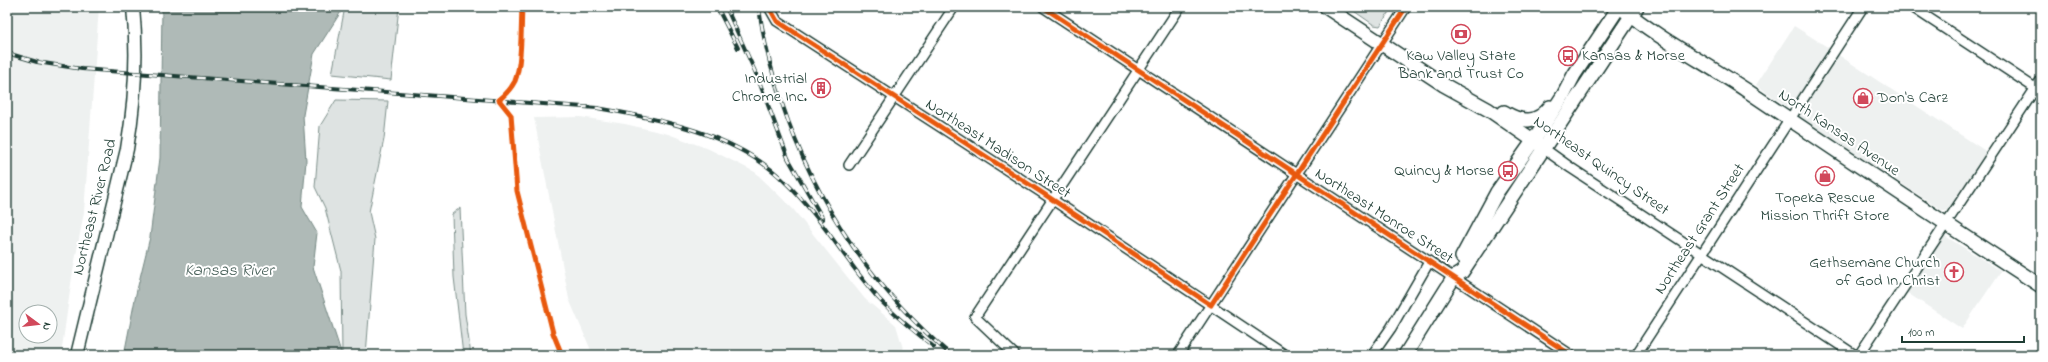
<svg xmlns="http://www.w3.org/2000/svg" width="2048" height="362" font-family="'Indie Flower',sans-serif">
  <rect width="100%" height="100%" fill="#fff"/>
  <filter id="ink" filterUnits="userSpaceOnUse"><feTurbulence type="fractalNoise" baseFrequency=".025" numOctaves="2"/><feDisplacementMap in="SourceGraphic" scale="8" xChannelSelector="R" yChannelSelector="G"/><feConvolveMatrix kernelMatrix="1 2 1 2 8 2 1 2 1" color-interpolation-filters="sRGB"/></filter>
  <g filter="url(#ink)">
    <g fill="#eef1f0" fill-rule="evenodd">
      <path d="M 7,7 L 99,7 L 84,212 L 72,277 L 61,355 L 7,355 ZM 26,312 L 50,312 L 50,336 L 26,336 Z"/>
      <path d="M 1794,26 L 1829,48 L 1792,105 L 1788,107 L 1756,85 Z"/>
      <path d="M 1837,54 L 1987,152 L 1949,211 L 1942,210 L 1800,117 L 1799,113 Z"/>
      <path d="M 580,117 L 625,124 L 668,134 L 709,149 L 755,172 L 793,209 L 865,299 L 896,325 L 905,355 L 593,355 L 569,299 L 534,118 Z"/>
      <path d="M 1945,236 L 2001,271 L 1962,329 L 1906,292 L 1942,237 Z"/>
    </g>
    <g fill="#dee3e2" stroke="#7e908b">
      <path d="M 345,7 L 399,7 L 391,80 L 332,74 Z"/>
      <path d="M 1348,7 L 1392,7 L 1380,26 L 1374,25 Z"/>
      <path d="M 336,100 L 388,101 L 384,139 L 369,212 L 375,239 L 366,355 L 342,355 L 341,271 L 325,208 L 315,187 L 320,126 Z"/>
      <path d="M 460,208 L 465,314 L 471,355 L 463,355 L 454,277 L 452,214 Z"/>
    </g>
    <path fill="#afbab7" stroke="#758883" d="M 162,7 L 344,7 L 314,54 L 303,115 L 306,161 L 302,207 L 317,233 L 313,267 L 342,355 L 124,355 L 136,294 L 150,237 L 160,158 Z"/>
    <g fill="none" stroke-linecap="round" stroke-linejoin="round">
      <defs>
        <g id="minor">
          <path d="M 769,7 L 777,21 L 1044,194 L 1285,355"/>
          <path d="M 1043,7 L 1571,355"/>
          <path d="M 1912,7 L 2041,92"/>
          <path d="M 1543,148 L 1571,168 L 1855,355"/>
          <path d="M 849,165 L 954,7"/>
          <path d="M 1015,355 L 975,317 L 1180,7"/>
          <path d="M 1178,355 L 1406,7"/>
          <path d="M 1372,355 L 1391,328 L 1429,262"/>
          <path d="M 1636,355 L 1863,7"/>
          <path d="M 1859,355 L 2041,80"/>
        </g>
        <path id="tertiary" d="M 77,355 L 127,149 C 135,102 138,55 133,7"/>
        <g id="secondary">
          <path d="M 1326,7 L 1444,85 L 1489,110 L 1540,145"/>
          <path d="M 1620,7 C 1659,39 1704,62 1746,90 C 1844,156 1942,222 2041,286"/>
          <path d="M 1504,112 C 1521,123 1537,124 1550,107"/>
          <path d="M 1462,257 L 1497,192 L 1538,134 L 1564,94 L 1574,75 L 1619,7"/>
          <path d="M 1405,355 L 1454,277 L 1462,272 L 1637,7"/>
        </g>
      </defs>
      <use href="#minor" stroke="#1f3d34" stroke-width="12"/>
      <use href="#tertiary" stroke="#1f3d34" stroke-width="15"/>
      <use href="#secondary" stroke="#1f3d34" stroke-width="16"/>
      <use href="#minor" stroke="#fff" stroke-width="9"/>
      <use href="#tertiary" stroke="#fff" stroke-width="12"/>
      <use href="#secondary" stroke="#fff" stroke-width="13"/>
      <defs>
        <g id="rail">
          <path d="M 717,7 L 738,48"/>
          <path d="M 726,7 L 757,76 L 788,158 L 823,219"/>
          <path d="M 759,7 C 762,32 768,57 775,81 C 806,188 866,283 951,355"/>
          <path d="M 7,53 L 37,62 L 82,69 L 597,108 C 661,119 736,134 784,181 C 821,216 846,262 879,299 C 896,317 915,332 934,347"/>
        </g>
      </defs>
      <use href="#rail" stroke="#1f3d34" stroke-width="4"/>
      <use href="#rail" stroke="#fff" stroke-width="2.5" stroke-dasharray="8" stroke-linecap="butt"/>
      <defs>
        <g id="cycleway">
          <path d="M 522,7 C 521,27 522,63 515,81 C 511,89 505,95 499,100 L 511,115 L 517,191 L 553,333 L 562,355"/>
          <path d="M 769,7 L 777,21 L 1044,194 L 1211,305 L 1406,7"/>
          <path d="M 1043,7 L 1571,355"/>
        </g>
      </defs>
      <use href="#cycleway" stroke="#fff" stroke-width="8"/>
      <use href="#cycleway" stroke="#e8590c" stroke-width="5"/>
    </g>
  </g>
  <defs>
    <symbol id="bank-ring" viewBox="-11 -11 22 22"><circle r="9.5" fill="#fff" stroke="#d1495b" stroke-width="1.5"/><path d="M-6-4H6V4H-6ZM0-2.3a2.3 2.3 0 1 0 0 4.6a2.3 2.3 0 1 0 0-4.6Z" fill="#d1495b"/></symbol>
    <symbol id="bus-ring" viewBox="-11 -11 22 22"><circle r="9.5" fill="#fff" stroke="#d1495b" stroke-width="1.5"/><path d="M-5-6H5V4H4V6H2V4H-2V6H-4V4H-5ZM-3.5-4V0h7V-4ZM-3.5 1.2v1.5H-2V1.2ZM2 1.2v1.5H3.5V1.2Z" fill="#d1495b"/></symbol>
    <symbol id="building-ring" viewBox="-11 -11 22 22"><circle r="9.5" fill="#fff" stroke="#d1495b" stroke-width="1.5"/><path d="M-4-6H4V6H1V3H-1V6H-4ZM-2.5-4.3h1.7v1.8h-1.7ZM.8-4.3h1.7v1.8H.8ZM-2.5-1h1.7V.8h-1.7ZM.8-1h1.7V.8H.8Z" fill="#d1495b"/></symbol>
    <symbol id="shop-ring" viewBox="-11 -11 22 22"><circle r="9.5" fill="#fff" stroke="#d1495b" stroke-width="1.5"/><path d="M-5-2.5h2.3a2.7 3.5 0 0 1 5.4 0H5L5.5 6h-11ZM-1.5-2.5h3a1.5 2.3 0 0 0-3 0Z" fill="#d1495b"/></symbol>
    <symbol id="church-ring" viewBox="-11 -11 22 22"><circle r="9.5" fill="#fff" stroke="#d1495b" stroke-width="1.5"/><path d="M-1.2-6h2.4v3.5h3.3v2.4h-3.3V6h-2.4V-.1h-3.3v-2.4h3.3Z" fill="#d1495b"/></symbol>
  </defs>
  <g fill-rule="evenodd">
    <use href="#bank-ring" x="1450" y="23" width="22" height="22"/>
    <use href="#bus-ring" x="1557" y="45" width="22" height="22"/>
    <use href="#building-ring" x="810" y="77" width="22" height="22"/>
    <use href="#shop-ring" x="1852" y="87" width="22" height="22"/>
    <use href="#bus-ring" x="1497" y="160" width="22" height="22"/>
    <use href="#shop-ring" x="1814" y="165" width="22" height="22"/>
    <use href="#church-ring" x="1943" y="261" width="22" height="22"/>
  </g>
  <g text-anchor="middle" dominant-baseline="central" stroke-width="4" stroke-linejoin="round" paint-order="stroke">
    <g font-size="16" fill="#1f3d34" stroke="#fff" text-anchor="end">
      <text x="1461" y="56" text-anchor="middle">Kaw Valley State<tspan x="1461" dy="18">Bank and Trust Co</tspan></text>
      <text x="1582" y="56" text-anchor="start">Kansas &amp; Morse</text>
      <text x="807" y="79">Industrial<tspan x="807" dy="18">Chrome Inc.</tspan></text>
      <text x="1877" y="98" text-anchor="start">Don's Carz</text>
      <text x="1494" y="171">Quincy &amp; Morse</text>
      <text x="1825" y="198" text-anchor="middle">Topeka Rescue<tspan x="1825" dy="18">Mission Thrift Store</tspan></text>
      <text x="1940" y="263">Gethsemane Church<tspan x="1940" dy="18">of God In Christ</tspan></text>
    </g>
    <g font-size="16" fill="#1f3d34" stroke="#fff">
      <text transform="translate(1839 133) rotate(34)">North Kansas Avenue</text>
      <text transform="translate(998 149) rotate(33)">Northeast Madison Street</text>
      <text transform="translate(1601 166) rotate(35)">Northeast Quincy Street</text>
      <text transform="translate(95 207) rotate(-76)">Northeast River Road</text>
      <text transform="translate(1384 216) rotate(33)">Northeast Monroe Street</text>
      <text transform="translate(1700 229) rotate(-57)">Northeast Grant Street</text>
    </g>
    <g font-size="17" font-style="italic" fill="#4a625b" stroke="#fff">
      <text x="229" y="270">Kansas River</text>
    </g>
  </g>
  <rect width="2048" height="362" fill="none" stroke="#fff" stroke-width="24"/>
  <rect x="12" y="12" width="2024" height="338" fill="none" stroke="#1f3d34" stroke-width="1.5" filter="url(#ink)"/>
  <g transform="translate(38 324) rotate(105)"><circle r="19" fill="#ffffff" stroke="#a5b1ae"/>
  <path d="M0-3L7 15L0 10L-7 15Z" fill="#d1495b"/>
  <text y="-6" font-size="11" font-weight="bold" text-anchor="middle" fill="#1f3d34">N</text>
  </g>
  <path d="M1902 336v6h122v-6" fill="none" stroke="#1f3d34" stroke-width="2"/>
  <text x="1908" y="336" font-size="12" fill="#1f3d34" stroke="#ffffff" stroke-width="3" paint-order="stroke">100 m</text>
</svg>
